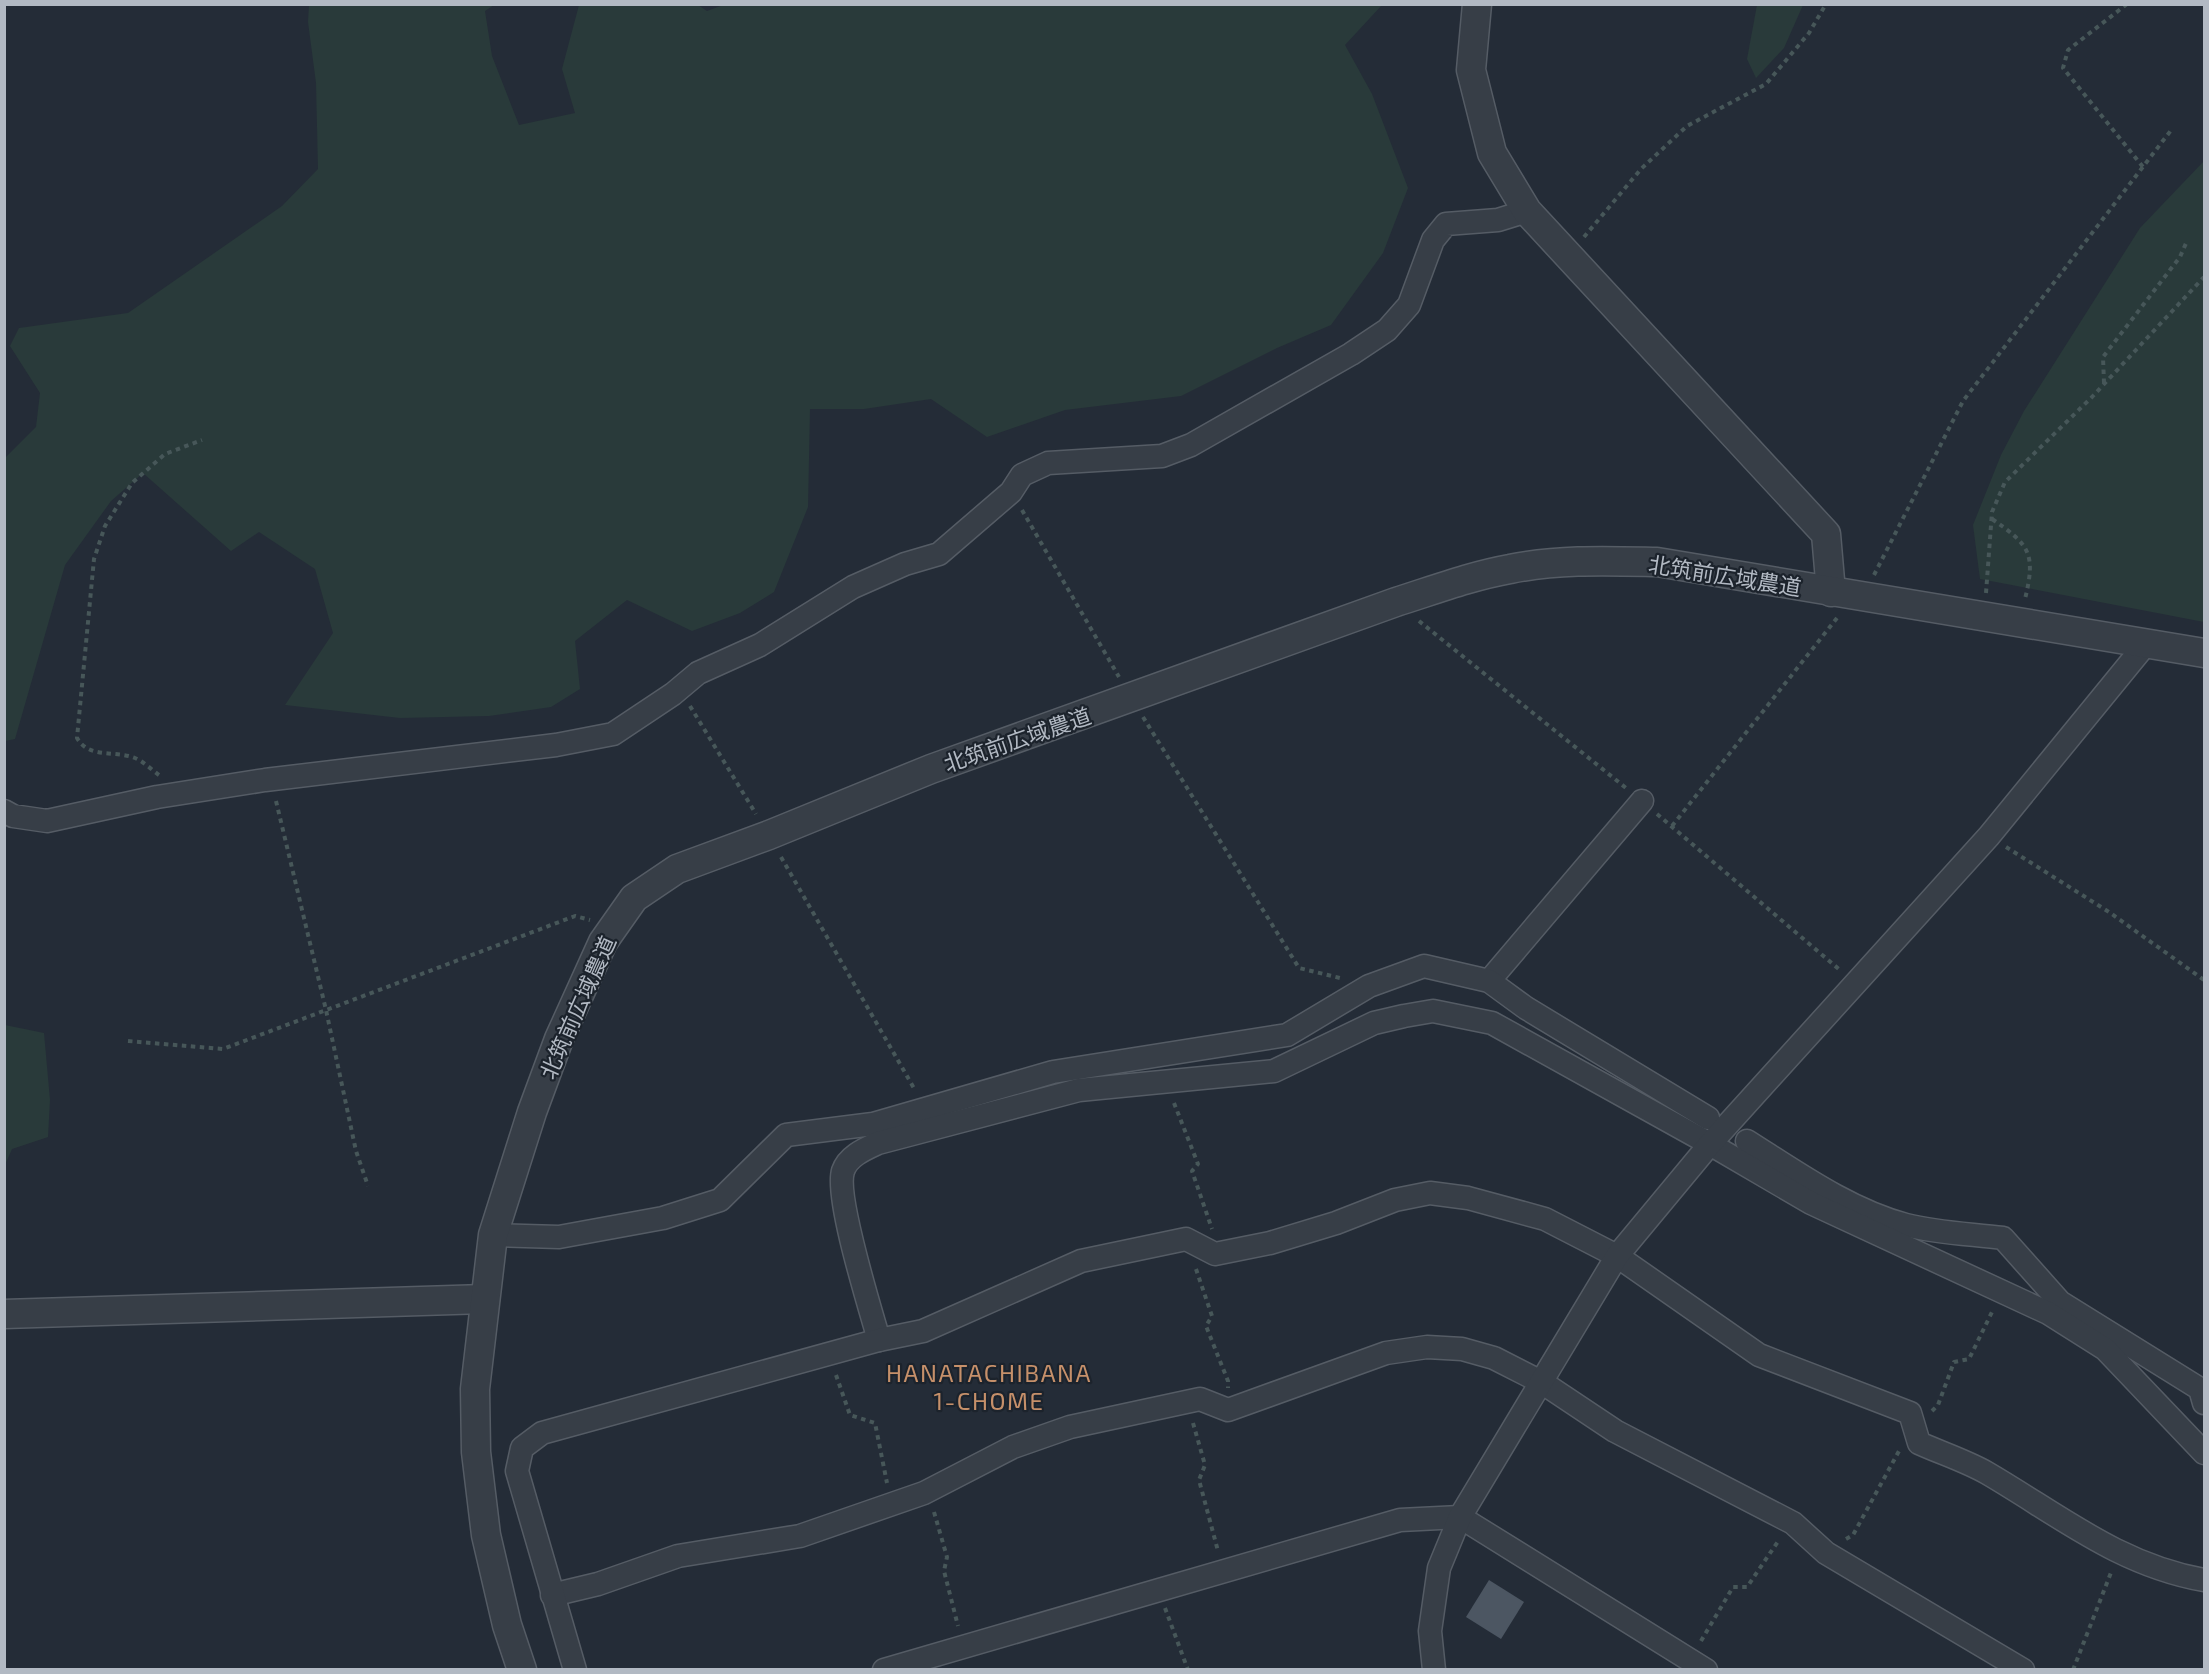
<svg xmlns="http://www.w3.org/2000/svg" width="2209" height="1674" font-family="'Exo 2','Noto Sans JP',sans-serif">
  <rect width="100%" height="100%" fill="#242c37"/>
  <g fill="#293a3a">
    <path d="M 726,4 L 1382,5 L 1345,45 L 1372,94 L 1408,188 L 1383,253 L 1331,325 L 1277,348 L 1181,396 L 1065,410 L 987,437 L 931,399 L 864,409 L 810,409 L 808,507 L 774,592 L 740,613 L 692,631 L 627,600 L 575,641 L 580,689 L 551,707 L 489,716 L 400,718 L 285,705 L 333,633 L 315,569 L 259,532 L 231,551 L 143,473 L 111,501 L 65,565 L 15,739 L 5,741 L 5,458 L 36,427 L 40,393 L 10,346 L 19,328 L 128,313 L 282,206 L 318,169 L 316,83 L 308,22 L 309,5 L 494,5 L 485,11 L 492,56 L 519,125 L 575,113 L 562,69 L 579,5 L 698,5 L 707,11 Z"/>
    <path d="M 1757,5 L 1803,5 L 1784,48 L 1756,78 L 1747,59 Z"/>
    <path d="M 2204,161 L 2204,622 L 1980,579 L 1973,525 L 2001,455 L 2024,411 L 2140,228 Z"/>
    <path d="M 5,1025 L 44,1033 L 50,1100 L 48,1137 L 12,1149 L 5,1165 Z"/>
  </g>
  <path fill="#4c5662" d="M 1489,1580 L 1524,1602 L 1501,1639 L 1466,1617 Z"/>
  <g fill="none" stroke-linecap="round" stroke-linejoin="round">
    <defs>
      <g id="minor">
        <path d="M 4,811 L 13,816 L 47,821 L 157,797 L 265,780 L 556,745 L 613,734 L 673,694 L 698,673 L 760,645 L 853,587 L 905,564 L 939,554 L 1011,492 L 1022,475 L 1048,463 L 1162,456 L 1191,445 L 1351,354 L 1387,330 L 1409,305 L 1433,240 L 1446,224 L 1498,220 L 1527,211"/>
        <path d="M 1489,981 L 1642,801"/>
        <path d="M 1747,1141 C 1796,1172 1849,1210 1906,1225 C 1937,1233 1971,1234 2003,1238 L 2060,1302 L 2200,1389 L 2204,1403"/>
        <path d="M 493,1235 L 559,1237 L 663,1218 L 720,1200 L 786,1135 L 873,1124 L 1053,1072 L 1287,1035 L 1369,986 L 1424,966 L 1489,981 L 1526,1008 L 1708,1118"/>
        <path d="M 879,1340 C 870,1308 835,1197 843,1171 C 848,1156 865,1149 878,1143 L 1079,1090 L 1274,1071 L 1374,1023 L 1404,1016 L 1433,1011 L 1492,1023 L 1710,1144 L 1811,1203 L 2048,1313 L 2105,1349 L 2204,1453"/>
        <path d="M 552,1595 L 598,1584 L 678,1556 L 800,1536 L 924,1493 L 1013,1447 L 1070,1427 L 1200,1399 L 1228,1410 L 1386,1353 L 1427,1347 L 1462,1349 L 1494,1358 L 1543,1383 L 1615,1431 L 1793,1523 L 1826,1553 L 2023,1670"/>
        <path d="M 575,1670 L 517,1471 L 522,1448 L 542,1433 L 879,1340 L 923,1331 L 1081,1261 L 1186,1239 L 1215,1254 L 1270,1243 L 1336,1223 L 1395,1200 L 1430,1193 L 1468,1198 L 1545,1219 L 1617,1256 L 1759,1355 L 1910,1413 L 1919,1443 C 1941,1453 1966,1461 1987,1473 C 2059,1515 2119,1565 2204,1580"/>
        <path d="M 884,1670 L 1400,1520 L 1460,1517 L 1706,1670"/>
        <path d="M 1434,1670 L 1430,1631 L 1439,1568 L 1460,1517 L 1617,1256 L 1710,1144 L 1989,836 L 2145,645"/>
      </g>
      <g id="tertiary">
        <path d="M 1477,4 L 1471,70 L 1492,153 L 1527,211 L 1826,534 L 1831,592"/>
        <path d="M 4,1314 L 485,1299"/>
        <path d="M 522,1670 L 507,1625 L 486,1535 L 476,1452 L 475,1389 L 493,1235 L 532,1112 L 559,1039 L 603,942 L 634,898 L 677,869 L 769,835 L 931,769 L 1396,602 C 1434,590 1471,576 1510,569 C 1559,559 1608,561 1657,562 L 2204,653"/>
      </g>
    </defs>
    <use href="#minor" stroke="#555c65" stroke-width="25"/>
    <use href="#tertiary" stroke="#555c65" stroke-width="31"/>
    <g stroke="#475759" stroke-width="4" stroke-dasharray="4.5 4.5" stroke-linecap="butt">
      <path d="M 2127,4 L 2068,50 L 2063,68 L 2143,167"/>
      <path d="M 1584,237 L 1641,169 L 1687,126 L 1766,84 L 1809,33 L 1826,4"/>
      <path d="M 2104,383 L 2103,357 L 2180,257 L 2187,241"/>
      <path d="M 1022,510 L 1119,677"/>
      <path d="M 1992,519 C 2030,545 2036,554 2025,599"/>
      <path d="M 1874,575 L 1963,401 L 2172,129"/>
      <path d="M 1986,593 L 1992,512 L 2005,482 L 2092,397 L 2204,277"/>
      <path d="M 1419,621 L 1626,788"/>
      <path d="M 690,706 L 756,814"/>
      <path d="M 1143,717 L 1299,968 L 1340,978"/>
      <path d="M 159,775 C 152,770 143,761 135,758 C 115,750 89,759 77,738 L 94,559 L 105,526 L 132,483 L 165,454 L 202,440"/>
      <path d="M 276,801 L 326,1010 L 356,1151 L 368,1186"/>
      <path d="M 1657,814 L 1841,971"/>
      <path d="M 1672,826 L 1837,618"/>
      <path d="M 2006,847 L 2109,912 L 2204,980"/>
      <path d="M 781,857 L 915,1090"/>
      <path d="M 128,1041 L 223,1049 L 575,916 L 590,920"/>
      <path d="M 1174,1103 L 1198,1164 L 1192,1171 L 1212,1229"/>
      <path d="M 1196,1269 L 1212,1316 L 1206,1326 L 1228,1381 L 1228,1388"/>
      <path d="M 836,1375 L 850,1415 L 875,1423 L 887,1483"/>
      <path d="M 1932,1411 L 1938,1405 L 1954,1362 L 1969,1359 L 1993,1310"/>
      <path d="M 1193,1423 L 1205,1465 L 1199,1480 L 1218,1551"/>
      <path d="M 934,1512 L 947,1557 L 944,1571 L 958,1626"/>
      <path d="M 1846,1539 L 1853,1535 L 1899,1451"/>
      <path d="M 1165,1608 L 1188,1670"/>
      <path d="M 1701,1641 L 1733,1587 L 1747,1587 L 1779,1540"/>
      <path d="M 2073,1670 L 2112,1570"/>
    </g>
    <use href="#minor" stroke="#373e47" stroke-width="22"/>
    <use href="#tertiary" stroke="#373e47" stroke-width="28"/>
  </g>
  <g text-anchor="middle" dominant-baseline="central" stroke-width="4.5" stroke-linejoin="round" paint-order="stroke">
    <g font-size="22" fill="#b2b9c3" stroke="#1c232c">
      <text transform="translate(1725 575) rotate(9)">北筑前広域農道</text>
      <text transform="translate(1017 739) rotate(-19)">北筑前広域農道</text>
      <text transform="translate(577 1007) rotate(-66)">北筑前広域農道</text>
    </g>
    <g font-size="24" letter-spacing="1.5" fill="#c6906a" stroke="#1c232c">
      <text x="989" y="1372">HANATACHIBANA<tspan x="989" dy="28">1-CHOME</tspan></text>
    </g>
  </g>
  <rect width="2209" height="1674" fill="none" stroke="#b2b9c3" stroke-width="12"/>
</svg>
